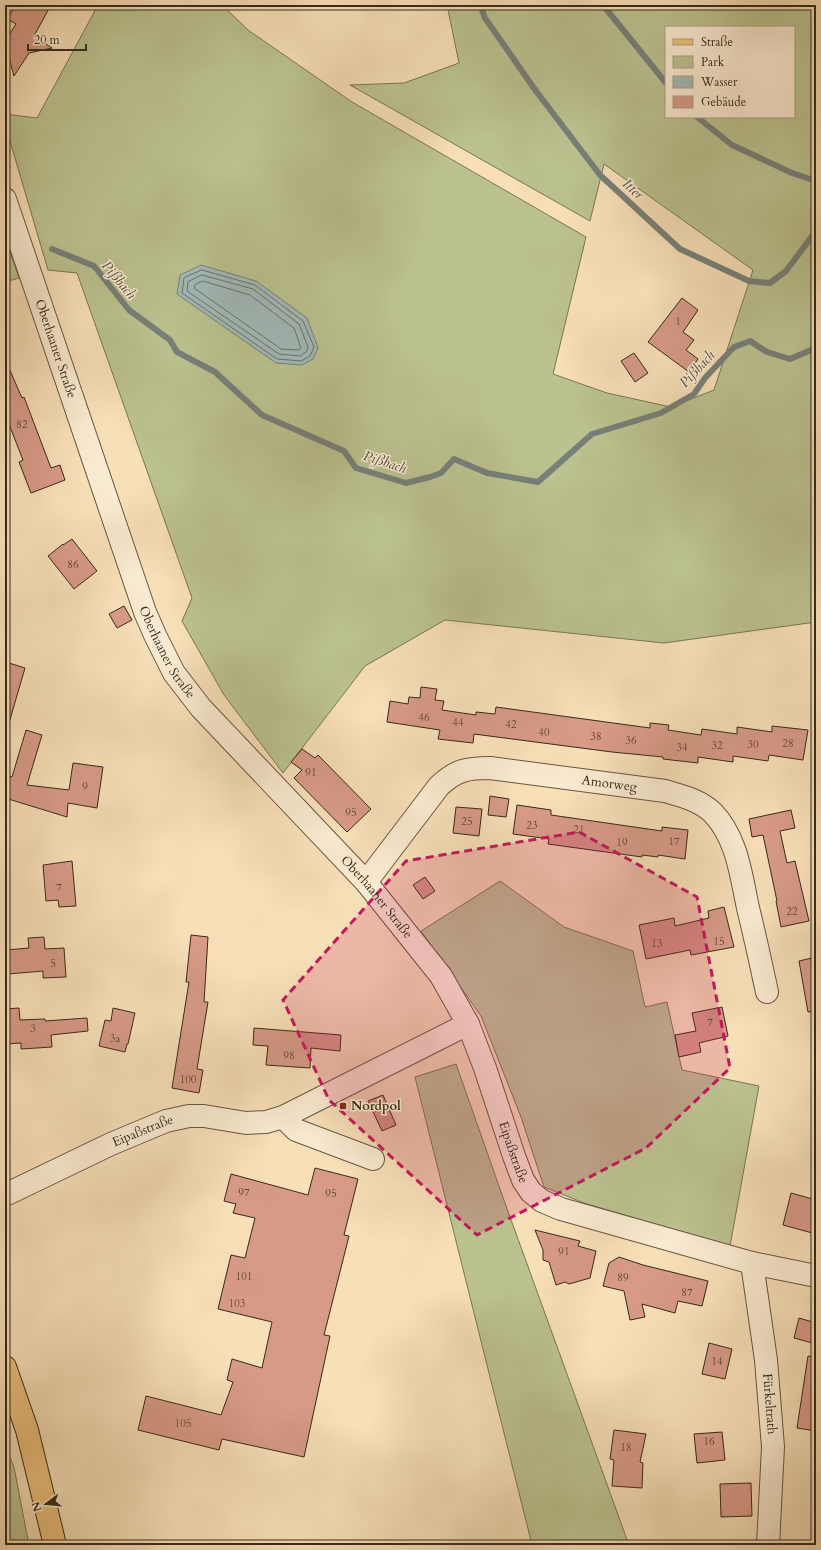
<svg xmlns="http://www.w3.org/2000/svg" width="821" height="1550" font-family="Cardo,serif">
  <rect width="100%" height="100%" fill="#f7dfb8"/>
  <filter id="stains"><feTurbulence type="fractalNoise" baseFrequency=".005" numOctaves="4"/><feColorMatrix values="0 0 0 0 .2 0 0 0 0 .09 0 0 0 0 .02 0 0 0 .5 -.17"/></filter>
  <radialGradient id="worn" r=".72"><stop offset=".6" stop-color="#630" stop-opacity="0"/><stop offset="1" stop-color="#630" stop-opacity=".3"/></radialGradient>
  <g fill="#bbc290" stroke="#797654" fill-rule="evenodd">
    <path d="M 98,5 L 222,5 L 248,30 L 352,102 L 586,237 L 553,374 L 607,393 L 671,407 L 714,390 L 753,270 L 604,164 L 590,221 L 350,85 L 404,83 L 459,63 L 447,5 L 816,5 L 816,622 L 664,643 L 445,620 L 365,666 L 283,773 L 224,695 L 182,621 L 192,598 L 77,273 L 48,270 L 5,124 L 5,114 L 37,118 ZM 666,27 L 794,27 L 794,117 L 666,117 Z"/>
    <path d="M 5,238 L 19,278 L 5,282 Z"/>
    <path d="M 500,881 L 564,927 L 633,951 L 645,1007 L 667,1002 L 682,1070 L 759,1086 L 730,1246 L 584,1203 L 544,1187 L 521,1117 L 481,1016 L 421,931 Z"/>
    <path d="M 456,1064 L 506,1206 L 629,1545 L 532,1545 L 415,1077 Z"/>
    <path d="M 5,1445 L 14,1467 L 29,1545 L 5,1545 Z"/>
  </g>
  <path fill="#a1bab9" stroke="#778079" d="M 201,265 L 256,281 L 307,318 L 318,348 L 313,359 L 302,365 L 276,363 L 177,294 L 180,275 Z"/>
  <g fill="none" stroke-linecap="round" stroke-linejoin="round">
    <g stroke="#6c7269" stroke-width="1">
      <path d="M 202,270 L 255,285 L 303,321 L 314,347 L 310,356 L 301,361 L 277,359 L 182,293 L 184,278 Z"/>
      <path d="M 202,275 L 253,289 L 299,324 L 308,347 L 306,352 L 300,356 L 279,354 L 187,291 L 188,282 Z"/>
      <path d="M 203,281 L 250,295 L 294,328 L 301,348 L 298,350 L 281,349 L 194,288 L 195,285 Z"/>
    </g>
    <g stroke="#778079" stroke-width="6">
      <path d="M 480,5 L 485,18 L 536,91 L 600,175 L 680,249 L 749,281 L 770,283 L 786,271 L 816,231"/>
      <path d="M 603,5 L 666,83"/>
      <path d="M 697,117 L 732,145 L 792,173 L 816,181"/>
      <path d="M 52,249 L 94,266 L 129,310 L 170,340 L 177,352 L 215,372 L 262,415 L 344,451 L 356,468 L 406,483 L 430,477 L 441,473 L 454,459 L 487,473 L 538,482 L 592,434 L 661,413 L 694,394 L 705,378 L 734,347 L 750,341 L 767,352 L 790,359 L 816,348"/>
    </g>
  </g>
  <g fill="#d79a87" stroke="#372a19">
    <path d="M 16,5 L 51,5 L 34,36 L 52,48 L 29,53 L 14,76 L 9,58 L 5,56 L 5,41 L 16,24 L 7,19 Z"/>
    <path d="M 682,298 L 698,310 L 683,332 L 694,340 L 686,350 L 698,359 L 689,372 L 648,342 Z"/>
    <path d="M 634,353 L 648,373 L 635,382 L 621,361 Z"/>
    <path d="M 5,359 L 22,398 L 24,397 L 51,468 L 60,465 L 65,480 L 31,493 L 19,462 L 23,460 L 5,414 Z"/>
    <path d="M 72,539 L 97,571 L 74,589 L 48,556 L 63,544 L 63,545 Z"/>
    <path d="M 124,606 L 132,620 L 117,628 L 109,614 Z"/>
    <path d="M 9,663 L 25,668 L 9,723 L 5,722 L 5,678 Z"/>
    <path d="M 421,687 L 437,689 L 435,700 L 444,701 L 442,710 L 476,715 L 476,712 L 495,714 L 496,707 L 650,728 L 650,723 L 669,725 L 668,730 L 701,735 L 702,729 L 737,734 L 737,727 L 772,732 L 772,726 L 808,730 L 803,760 L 769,755 L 768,761 L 733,756 L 733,762 L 698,757 L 698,763 L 663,759 L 663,757 L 612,752 L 474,734 L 473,743 L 438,739 L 440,730 L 387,722 L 390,701 L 408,704 L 409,697 L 420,698 Z"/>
    <path d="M 26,730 L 42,735 L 27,785 L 69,790 L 73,763 L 103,767 L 97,808 L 68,803 L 67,817 L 5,798 L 5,775 L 12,777 Z"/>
    <path d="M 302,749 L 315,758 L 318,755 L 371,809 L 347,832 L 294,778 L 302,770 L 291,762 Z"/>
    <path d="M 490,796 L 509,799 L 506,817 L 488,815 Z"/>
    <path d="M 517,805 L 551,810 L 551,815 L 662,831 L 662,827 L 688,830 L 685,859 L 658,855 L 658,857 L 642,855 L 642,857 L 548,844 L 549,839 L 513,834 Z"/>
    <path d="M 456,807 L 482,809 L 479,836 L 453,833 Z"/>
    <path d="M 791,810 L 795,828 L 780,831 L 787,863 L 795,861 L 809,921 L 781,927 L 776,901 L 777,901 L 763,835 L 752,837 L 749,819 Z"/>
    <path d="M 72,861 L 76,906 L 59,907 L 58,900 L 46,901 L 43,865 Z"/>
    <path d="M 425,877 L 435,891 L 423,899 L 413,885 Z"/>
    <path d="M 724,907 L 734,947 L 691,955 L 690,950 L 646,959 L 639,925 L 674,918 L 675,926 L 709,918 L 708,911 Z"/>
    <path d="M 191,935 L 208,937 L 204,1002 L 208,1002 L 197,1069 L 203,1070 L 199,1093 L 172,1088 L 189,982 L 186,982 Z"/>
    <path d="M 44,937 L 45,949 L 64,948 L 66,977 L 43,978 L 43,971 L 8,974 L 6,950 L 29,948 L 28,938 Z"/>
    <path d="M 816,957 L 816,1011 L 808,1012 L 799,961 Z"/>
    <path d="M 722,1007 L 728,1036 L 699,1043 L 701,1052 L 679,1057 L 675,1035 L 696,1031 L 692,1013 Z"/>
    <path d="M 19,1008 L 20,1020 L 45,1019 L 45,1021 L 87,1018 L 88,1031 L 51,1035 L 52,1047 L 21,1049 L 21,1043 L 5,1044 L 5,1009 Z"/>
    <path d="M 113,1008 L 135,1013 L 128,1044 L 127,1044 L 125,1052 L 99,1046 L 105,1020 L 111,1021 Z"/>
    <path d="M 254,1028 L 341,1035 L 340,1051 L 311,1048 L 310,1068 L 266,1065 L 268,1046 L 253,1045 Z"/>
    <path d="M 383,1095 L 396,1125 L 382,1131 L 368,1101 Z"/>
    <path d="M 315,1168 L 358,1179 L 344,1235 L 349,1236 L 324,1335 L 330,1336 L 304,1457 L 222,1439 L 219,1450 L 138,1430 L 146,1396 L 221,1415 L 233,1382 L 227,1380 L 232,1359 L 262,1368 L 272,1322 L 218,1309 L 231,1255 L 245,1258 L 255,1218 L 233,1213 L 236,1204 L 224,1201 L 231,1174 L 308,1195 Z"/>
    <path d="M 791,1193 L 816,1200 L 816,1234 L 783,1225 Z"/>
    <path d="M 535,1230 L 580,1241 L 578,1246 L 596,1251 L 590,1278 L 569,1284 L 565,1282 L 556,1285 L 549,1262 L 543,1260 L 543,1250 Z"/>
    <path d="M 619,1257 L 643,1265 L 708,1281 L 702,1306 L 678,1301 L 675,1313 L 642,1304 L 645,1317 L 630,1320 L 624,1291 L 603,1286 L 609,1263 Z"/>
    <path d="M 799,1318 L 816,1323 L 816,1344 L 794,1338 Z"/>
    <path d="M 709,1343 L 732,1349 L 725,1379 L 702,1374 Z"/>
    <path d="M 808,1356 L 816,1357 L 816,1431 L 797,1428 Z"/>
    <path d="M 614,1430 L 646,1434 L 640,1462 L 643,1463 L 642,1488 L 612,1486 L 614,1460 L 610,1459 Z"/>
    <path d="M 722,1432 L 725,1460 L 697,1463 L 694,1434 Z"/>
    <path d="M 751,1483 L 752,1516 L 721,1517 L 720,1484 Z"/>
  </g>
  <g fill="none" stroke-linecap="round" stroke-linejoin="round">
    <defs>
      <g id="minor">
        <path id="s1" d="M 5,199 L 145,612 L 155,635 L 174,673 L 201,708 L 366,882 L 441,976 L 468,1024 L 485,1068 L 514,1156 L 523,1180 L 531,1192 L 542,1201 L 561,1209 L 752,1263 L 816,1276"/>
        <path id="s2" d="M 366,882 L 439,786 C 456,770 467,768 490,768 L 665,791 C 682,796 699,800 712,812 C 737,837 741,875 748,908 C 755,936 761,964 767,992"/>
        <path d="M 283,1117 L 296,1130 L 373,1159"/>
        <path id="s3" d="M 5,1195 L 111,1144 L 166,1121 L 189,1116 L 204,1116 L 246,1123 L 266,1122 L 283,1117 L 468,1024"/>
        <path id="s4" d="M 752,1263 L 766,1360 L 773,1447 L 768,1545"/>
      </g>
      <path id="major" d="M 5,1367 L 27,1430 L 55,1545"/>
    </defs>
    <use href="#minor" stroke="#675741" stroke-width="24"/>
    <use href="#major" stroke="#372a19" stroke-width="24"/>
    <use href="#minor" stroke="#faead1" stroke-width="22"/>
    <use href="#major" stroke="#ecc07c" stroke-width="22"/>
  </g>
  <path fill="#c2185b" fill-opacity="0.2" stroke="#c2185b" stroke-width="3" stroke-dasharray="8 5" stroke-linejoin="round" d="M 579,832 L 697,897 L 730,1068 L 646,1148 L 477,1235 L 329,1100 L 283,1000 L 406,861 Z"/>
  <rect fill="#8f2418" stroke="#faead1" stroke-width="1.5" x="339" y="1102" width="8" height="8" rx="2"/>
  <g text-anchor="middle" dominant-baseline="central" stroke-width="3" stroke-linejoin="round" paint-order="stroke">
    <g font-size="11" fill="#5f4634">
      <text x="678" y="321">1</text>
      <text x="22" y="424">82</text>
      <text x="73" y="564">86</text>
      <text x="424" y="717">46</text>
      <text x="458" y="722">44</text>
      <text x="511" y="724">42</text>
      <text x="544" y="732">40</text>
      <text x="596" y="736">38</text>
      <text x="631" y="740">36</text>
      <text x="788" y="743">28</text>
      <text x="753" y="744">30</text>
      <text x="717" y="745">32</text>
      <text x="682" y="747">34</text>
      <text x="311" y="772">91</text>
      <text x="85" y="786">9</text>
      <text x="351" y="812">95</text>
      <text x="467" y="821">25</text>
      <text x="532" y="825">23</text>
      <text x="579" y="829">21</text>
      <text x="674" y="841">17</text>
      <text x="622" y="842">19</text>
      <text x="59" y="887">7</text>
      <text x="792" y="911">22</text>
      <text x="719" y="941">15</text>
      <text x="657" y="943">13</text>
      <text x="53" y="963">5</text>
      <text x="710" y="1022">7</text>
      <text x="33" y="1028">3</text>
      <text x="115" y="1038">3a</text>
      <text x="289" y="1055">98</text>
      <text x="188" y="1079">100</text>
      <text x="244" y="1192">97</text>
      <text x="331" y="1193">95</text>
      <text x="564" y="1251">91</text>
      <text x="244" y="1276">101</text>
      <text x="623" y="1277">89</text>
      <text x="687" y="1292">87</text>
      <text x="237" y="1303">103</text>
      <text x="717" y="1361">14</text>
      <text x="183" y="1423">105</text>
      <text x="709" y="1441">16</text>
      <text x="626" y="1447">18</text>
    </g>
    <g font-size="13" fill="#372a19" stroke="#faead1">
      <text stroke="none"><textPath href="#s1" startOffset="158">Oberhaaner Straße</textPath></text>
      <text stroke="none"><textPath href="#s1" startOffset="482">Oberhaaner Straße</textPath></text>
      <text stroke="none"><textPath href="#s2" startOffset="297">Amorweg</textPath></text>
      <text stroke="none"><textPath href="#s1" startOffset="806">Oberhaaner Straße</textPath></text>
      <text stroke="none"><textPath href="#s3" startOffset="152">Eipaßstraße</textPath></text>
      <text stroke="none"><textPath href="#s1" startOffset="1099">Eipaßstraße</textPath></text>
      <text stroke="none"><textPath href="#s4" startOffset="142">Fürkeltrath</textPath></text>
    </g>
    <g font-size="13" font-weight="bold" fill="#372a19" stroke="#faead1" text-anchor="start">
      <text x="351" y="1106">Nordpol</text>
    </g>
    <g font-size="14" font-style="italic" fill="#524e41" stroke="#faead1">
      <text transform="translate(633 189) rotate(43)">Itter</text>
      <text transform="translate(119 280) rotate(50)">Pißbach</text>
      <text transform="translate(697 369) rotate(-47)">Pißbach</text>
      <text transform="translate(385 462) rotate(18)">Pißbach</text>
    </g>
  </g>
  <rect width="821" height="1550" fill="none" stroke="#f7dfb8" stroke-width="20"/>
  <rect x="6" y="6" width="809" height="1538" fill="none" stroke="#372a19" stroke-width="2"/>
  <rect x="10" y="10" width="801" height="1530" fill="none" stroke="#372a19"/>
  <rect x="665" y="26" width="130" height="92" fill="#faead1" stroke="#ac9d87"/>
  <rect x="673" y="39" width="20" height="6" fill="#ecc07c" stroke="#ac9d87"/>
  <text x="701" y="46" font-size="12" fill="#372a19">Straße</text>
  <rect x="673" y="56" width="20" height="12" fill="#bbc290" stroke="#ac9d87"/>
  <text x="701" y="66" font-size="12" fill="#372a19">Park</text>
  <rect x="673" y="76" width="20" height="12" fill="#a1bab9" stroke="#ac9d87"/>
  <text x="701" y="86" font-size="12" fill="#372a19">Wasser</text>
  <rect x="673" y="96" width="20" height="12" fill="#d79a87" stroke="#ac9d87"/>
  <text x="701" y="106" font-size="12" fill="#372a19">Gebäude</text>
  <g transform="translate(46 1504) rotate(254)" stroke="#faead1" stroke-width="3" paint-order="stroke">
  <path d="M0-3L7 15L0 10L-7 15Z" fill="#372a19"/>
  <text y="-6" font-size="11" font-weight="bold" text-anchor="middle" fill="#372a19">N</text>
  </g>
  <path d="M28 44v6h58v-6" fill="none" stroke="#372a19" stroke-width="2"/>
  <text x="34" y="44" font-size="12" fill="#372a19" stroke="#faead1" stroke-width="3" paint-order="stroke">20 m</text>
  <rect width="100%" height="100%" filter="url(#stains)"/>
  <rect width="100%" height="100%" fill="url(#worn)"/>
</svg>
